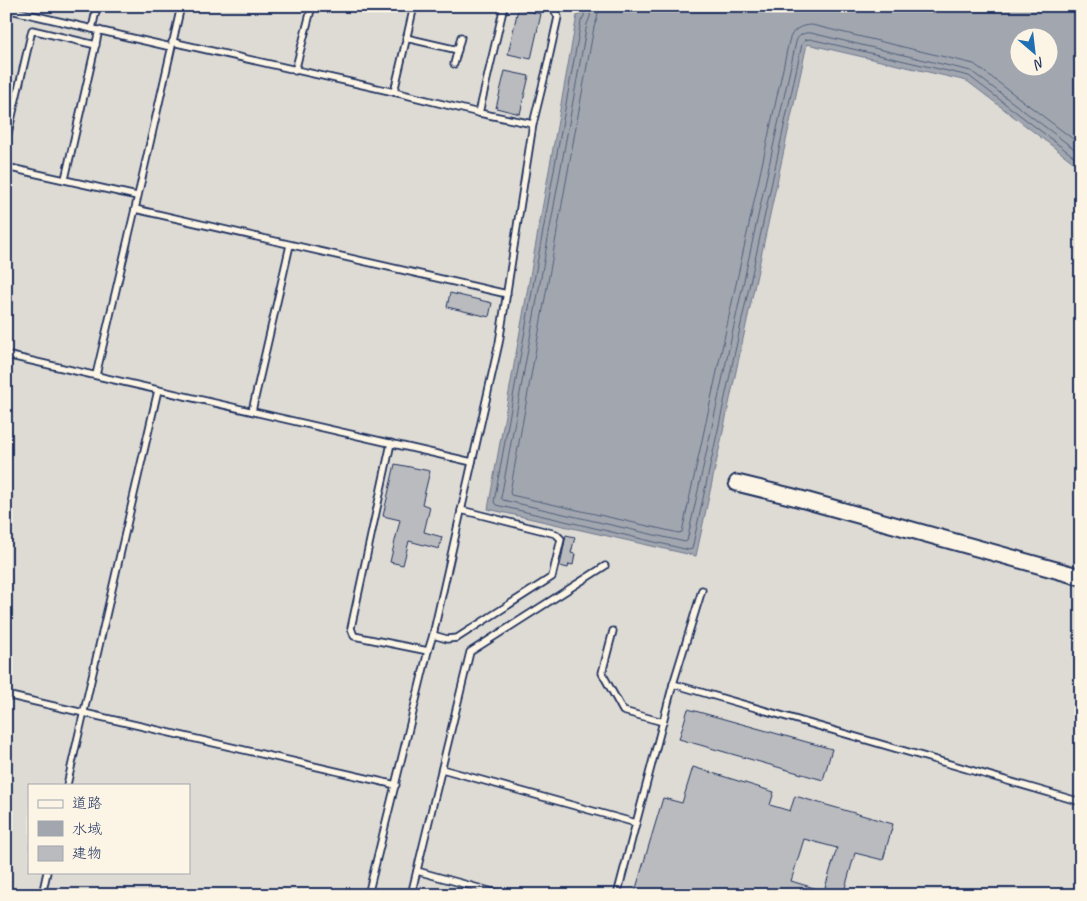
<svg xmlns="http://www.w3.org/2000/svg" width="1087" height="901" font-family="Caveat,'Klee One',sans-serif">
  <rect width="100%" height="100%" fill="#eee9dd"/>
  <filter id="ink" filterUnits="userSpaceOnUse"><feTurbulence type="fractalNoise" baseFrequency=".02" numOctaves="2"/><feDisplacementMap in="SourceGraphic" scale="10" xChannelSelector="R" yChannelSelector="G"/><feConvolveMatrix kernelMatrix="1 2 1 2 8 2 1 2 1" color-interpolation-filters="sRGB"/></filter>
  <g filter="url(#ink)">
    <path fill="#dedbd4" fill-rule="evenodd" d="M 6,6 L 578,6 L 488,508 L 696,556 L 807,44 L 967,81 L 1081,168 L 1081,895 L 6,895 ZM 29,785 L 189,785 L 189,872 L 29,872 Z"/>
    <path fill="#a2a7af" stroke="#6c778f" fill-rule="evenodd" d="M 581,6 L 1081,6 L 1081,168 L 967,81 L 807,44 L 696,556 L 488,509 L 577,15 L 579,15 ZM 1020,38 L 1050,38 L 1050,68 L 1020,68 Z"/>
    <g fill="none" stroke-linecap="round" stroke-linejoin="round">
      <g stroke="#515f7e" stroke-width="1">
        <path d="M 585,6 L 584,16 L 581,21 L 494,502 L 496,505 L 689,550 L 692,549 L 802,44 L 805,40 L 810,39 L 969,76 L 1081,162"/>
        <path d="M 591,6 L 590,17 L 587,24 L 501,498 L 503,500 L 685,542 L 687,541 L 796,42 C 798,35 804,32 811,33 L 971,71 L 1081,154"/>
        <path d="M 599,6 L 597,19 L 594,27 L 510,492 L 511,495 L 679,533 L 682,532 L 789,41 C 792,30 800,25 812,25 L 974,64 L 1081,145"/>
      </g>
    </g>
    <g fill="#babbbe" stroke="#1b2f5e" fill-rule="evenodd">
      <path d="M 518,9 L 541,14 L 531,59 L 508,54 Z"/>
      <path d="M 505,71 L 529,76 L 520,114 L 496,108 Z"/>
      <path d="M 450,293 L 492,303 L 489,317 L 447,307 Z"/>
      <path d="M 395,464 L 430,471 L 422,504 L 430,507 L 424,532 L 442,537 L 439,549 L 409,541 L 403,565 L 390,562 L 400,520 L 383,516 Z"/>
      <path d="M 566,535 L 575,537 L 571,553 L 575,554 L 573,565 L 569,564 L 568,568 L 560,566 Z"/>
      <path d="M 688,709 L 832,749 L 823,780 L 679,739 Z"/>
      <path d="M 693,767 L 774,792 L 770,805 L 790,811 L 795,796 L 893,824 L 883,860 L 855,853 L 843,895 L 634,895 L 663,798 L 682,803 ZM 804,839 L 837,848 L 824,891 L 791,881 Z"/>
    </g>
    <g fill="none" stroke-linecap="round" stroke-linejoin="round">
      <defs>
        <g id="lane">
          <path d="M 6,9 L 171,47"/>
          <path d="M 92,29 L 97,6"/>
          <path d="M 406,38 L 458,50"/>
          <path d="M 172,42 L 394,92 L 479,113 L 533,124"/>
          <path d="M 454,64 L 461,37"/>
          <path d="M 295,71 L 312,6"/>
          <path d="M 394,92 L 414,6"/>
          <path d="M 479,113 L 504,6"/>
          <path d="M 6,142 L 32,30 L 96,45"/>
          <path d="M 6,167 L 137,196"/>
          <path d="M 65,179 L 99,30"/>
          <path d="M 135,209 L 507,294"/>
          <path d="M 6,355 L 472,462"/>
          <path d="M 96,375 L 135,209 L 181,6"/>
          <path d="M 252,411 L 290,245"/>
          <path d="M 391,443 L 351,628 L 354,636 L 428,651"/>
          <path d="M 613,631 L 602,673 L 623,711 L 663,722"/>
          <path d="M 433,635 L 447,639 L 457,638 L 552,577 L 561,539 L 556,534 L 461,510"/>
          <path d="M 673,684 L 1081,802"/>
          <path d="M 6,695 L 396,785"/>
          <path d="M 442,769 L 636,823"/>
          <path d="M 67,785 L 158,390"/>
          <path d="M 417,871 L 504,895"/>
          <path d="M 42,895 L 47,872"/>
          <path d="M 368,895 L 428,651 L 433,635 L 499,343 L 533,124 L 546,71 L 558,17 L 553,8 L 552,6"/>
          <path d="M 411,895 L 470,652 L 605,566"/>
          <path d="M 617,895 L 673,684 L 702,590"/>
        </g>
        <path id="secondary" d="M 737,483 L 790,496 L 1081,577"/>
      </defs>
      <use href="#lane" stroke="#1b2f5e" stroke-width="9"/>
      <use href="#secondary" stroke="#1b2f5e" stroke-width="19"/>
      <use href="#lane" stroke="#fcf5e5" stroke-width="5.5"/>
      <use href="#secondary" stroke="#fcf5e5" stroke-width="15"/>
    </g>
  </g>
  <rect width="1087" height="901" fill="none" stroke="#fcf5e5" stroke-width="25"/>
  <rect x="12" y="12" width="1062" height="876" fill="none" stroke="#1b2f5e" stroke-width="2" filter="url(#ink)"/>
  <rect x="28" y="784" width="162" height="90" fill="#fcf5e5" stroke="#a2a6af"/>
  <rect x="38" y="800" width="25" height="8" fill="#fcf5e5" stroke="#a2a6af"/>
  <text x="72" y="808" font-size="15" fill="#1b2f5e">道路</text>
  <rect x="38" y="821" width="25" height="15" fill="#a2a7af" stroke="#a2a6af"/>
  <text x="72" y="834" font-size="15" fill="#1b2f5e">水域</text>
  <rect x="38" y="846" width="25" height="15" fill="#babbbe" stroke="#a2a6af"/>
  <text x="72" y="858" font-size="15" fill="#1b2f5e">建物</text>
  <g transform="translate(1034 52) rotate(152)"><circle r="24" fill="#fcf5e5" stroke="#a2a6af"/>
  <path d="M0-4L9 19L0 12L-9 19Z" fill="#1f6fb2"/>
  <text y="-8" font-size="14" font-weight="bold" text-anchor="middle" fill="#1b2f5e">N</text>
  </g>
</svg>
